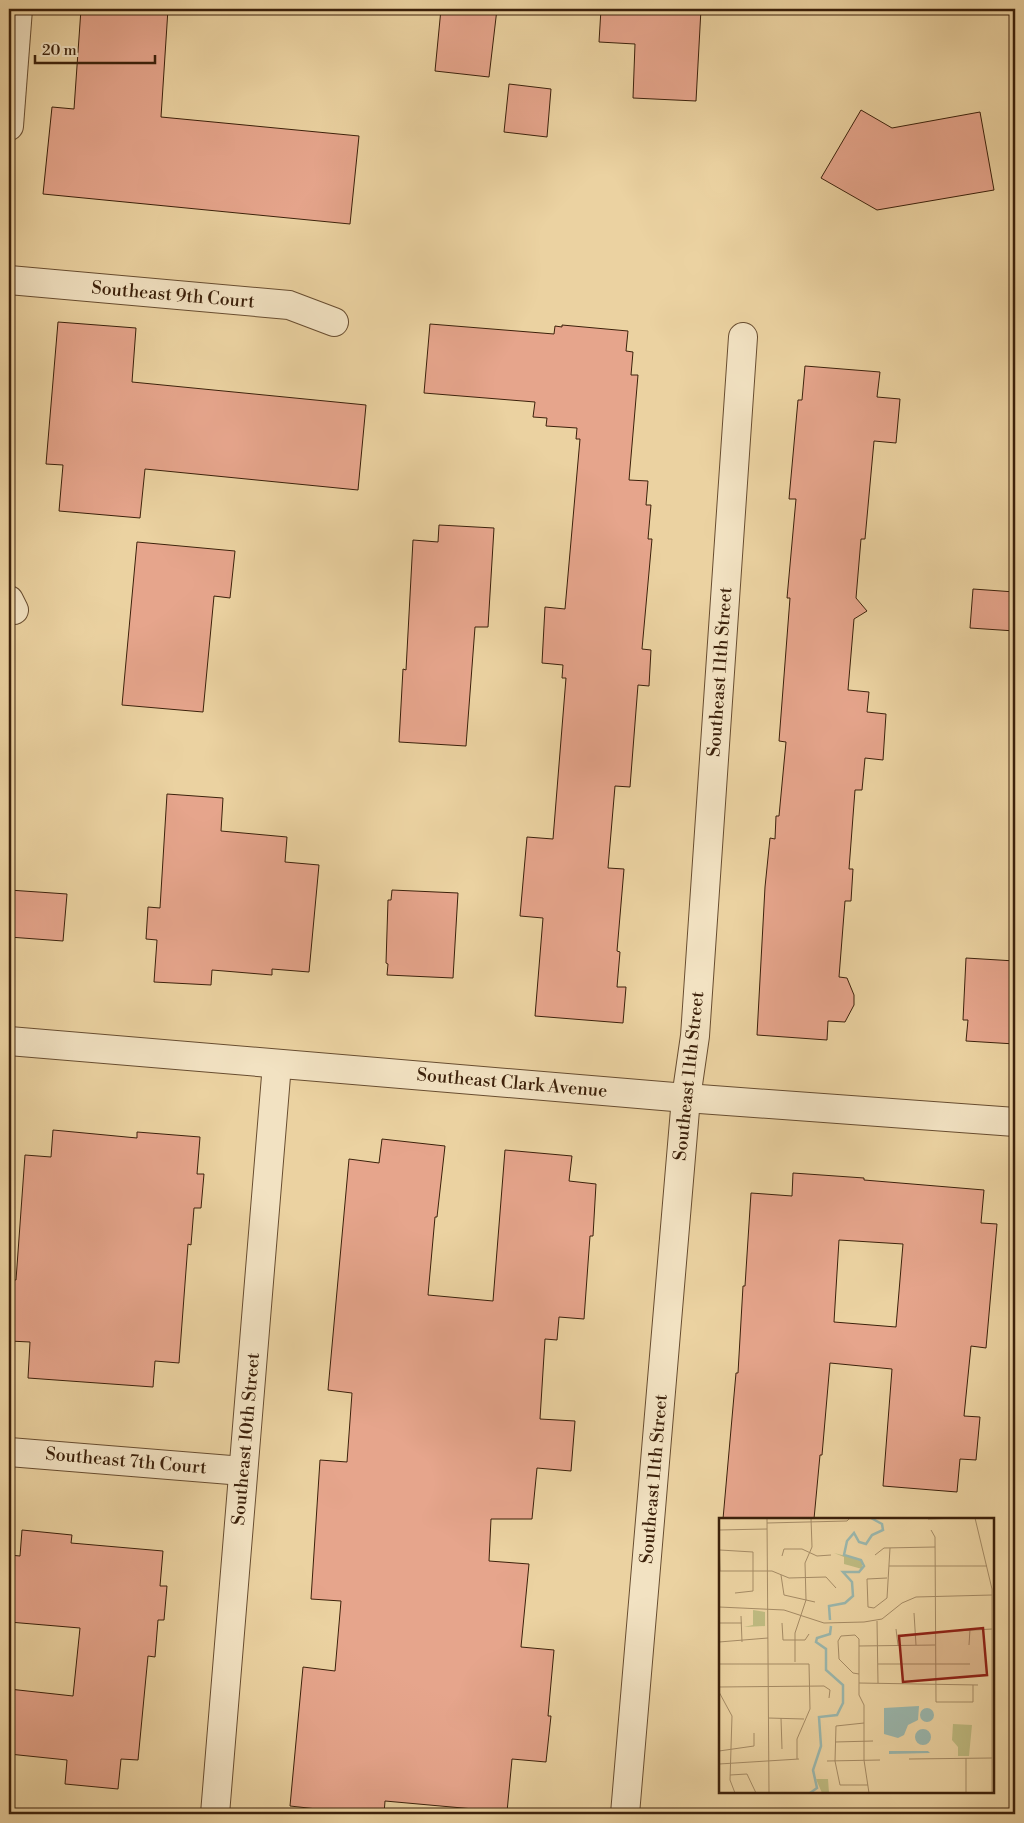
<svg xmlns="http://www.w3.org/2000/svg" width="1024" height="1823" font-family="'Libre Bodoni',serif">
  <rect width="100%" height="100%" fill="#ebd2a1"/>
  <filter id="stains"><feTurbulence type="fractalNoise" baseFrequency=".004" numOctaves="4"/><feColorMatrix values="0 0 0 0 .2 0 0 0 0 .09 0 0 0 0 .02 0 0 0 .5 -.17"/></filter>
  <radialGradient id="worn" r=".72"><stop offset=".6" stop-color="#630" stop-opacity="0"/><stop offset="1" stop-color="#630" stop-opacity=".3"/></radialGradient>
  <g fill="#e6a58c" stroke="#3c210b" fill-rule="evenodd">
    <path d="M 81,9 L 168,9 L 161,117 L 359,136 L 350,224 L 43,194 L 52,107 L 74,109 Z"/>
    <path d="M 441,9 L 497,9 L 489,77 L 435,71 Z"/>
    <path d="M 601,9 L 701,9 L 696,101 L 633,98 L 635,44 L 599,42 Z"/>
    <path d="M 509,84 L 551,89 L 547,137 L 504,132 Z"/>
    <path d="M 861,110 L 892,128 L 980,112 L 994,190 L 877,210 L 821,178 Z"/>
    <path d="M 58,322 L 136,328 L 132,382 L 366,405 L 358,490 L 145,469 L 140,518 L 59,511 L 63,465 L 46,464 Z"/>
    <path d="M 430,324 L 554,334 L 555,326 L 562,327 L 562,325 L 628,331 L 626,351 L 633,352 L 631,375 L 638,375 L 629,480 L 648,481 L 646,505 L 651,505 L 648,539 L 652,539 L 642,649 L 651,650 L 649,686 L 638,685 L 630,787 L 615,786 L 608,868 L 624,869 L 617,951 L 620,952 L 617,987 L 626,987 L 623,1023 L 535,1016 L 543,918 L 520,916 L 527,837 L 553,839 L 566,678 L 562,678 L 563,665 L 542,663 L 545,607 L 565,609 L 580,439 L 576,439 L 577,428 L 546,426 L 547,418 L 533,417 L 535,402 L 424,393 Z"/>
    <path d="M 805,366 L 880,372 L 877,397 L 900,399 L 896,443 L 874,441 L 865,539 L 861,539 L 856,598 L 867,611 L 854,619 L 848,690 L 869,692 L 867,712 L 886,714 L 883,760 L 865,758 L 862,790 L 855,790 L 849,869 L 853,869 L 851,901 L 845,901 L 839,977 L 847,978 L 854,995 L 854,1005 L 845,1022 L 828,1021 L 827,1040 L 757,1035 L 765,887 L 770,838 L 775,839 L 776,816 L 779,816 L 786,742 L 779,741 L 790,598 L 787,598 L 796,499 L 789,499 L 798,400 L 802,400 Z"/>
    <path d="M 439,525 L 494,528 L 488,627 L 475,627 L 466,746 L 399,742 L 403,669 L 406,670 L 413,540 L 438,542 Z"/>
    <path d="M 137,542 L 235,551 L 230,598 L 214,596 L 203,712 L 122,705 Z"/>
    <path d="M 973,589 L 1015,592 L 1015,631 L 970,628 Z"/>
    <path d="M 167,794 L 223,798 L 221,831 L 287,837 L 285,862 L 319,865 L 309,972 L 272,969 L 272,975 L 212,970 L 211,985 L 154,982 L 157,940 L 146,939 L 148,907 L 160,908 Z"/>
    <path d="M 9,890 L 67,894 L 63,941 L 9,937 Z"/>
    <path d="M 392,890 L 458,893 L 453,978 L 387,975 L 388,964 L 386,963 L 388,900 L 391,900 Z"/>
    <path d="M 966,958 L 1015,961 L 1015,1044 L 966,1041 L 968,1020 L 963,1020 Z"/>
    <path d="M 53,1130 L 137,1138 L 137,1132 L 200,1137 L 197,1174 L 204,1174 L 201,1208 L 194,1208 L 191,1245 L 188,1244 L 179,1363 L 155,1361 L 153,1387 L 28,1378 L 30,1342 L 9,1341 L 9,1279 L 16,1280 L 25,1155 L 51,1157 Z"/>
    <path d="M 382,1139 L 445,1146 L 437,1217 L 435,1217 L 428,1295 L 493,1301 L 505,1150 L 572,1156 L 569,1181 L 596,1184 L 593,1236 L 590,1236 L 584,1319 L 559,1317 L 557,1340 L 545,1339 L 540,1419 L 575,1421 L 571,1471 L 537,1468 L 532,1519 L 491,1519 L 489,1561 L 529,1564 L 521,1647 L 554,1650 L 548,1716 L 551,1716 L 546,1762 L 512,1759 L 507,1812 L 385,1801 L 384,1814 L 316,1814 L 317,1809 L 290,1806 L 303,1667 L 335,1671 L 341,1601 L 311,1599 L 320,1460 L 347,1462 L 352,1393 L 328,1390 L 349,1159 L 379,1163 Z"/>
    <path d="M 793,1173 L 864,1178 L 864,1180 L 984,1190 L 981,1223 L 997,1224 L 986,1348 L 971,1346 L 964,1416 L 980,1417 L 976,1460 L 960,1459 L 957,1492 L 883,1486 L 892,1369 L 830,1363 L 822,1455 L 820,1455 L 814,1519 L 723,1519 L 736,1373 L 738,1373 L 743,1286 L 745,1286 L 751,1193 L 792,1196 ZM 839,1240 L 903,1244 L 896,1327 L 834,1322 Z"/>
    <path d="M 22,1530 L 72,1535 L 71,1543 L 163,1551 L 160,1586 L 167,1586 L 164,1620 L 158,1620 L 155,1657 L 148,1656 L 138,1760 L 121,1759 L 118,1789 L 65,1784 L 67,1760 L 9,1754 L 9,1689 L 73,1696 L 80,1628 L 9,1622 L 9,1555 L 20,1556 Z"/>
  </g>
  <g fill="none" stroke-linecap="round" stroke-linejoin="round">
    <defs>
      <g id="minor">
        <path d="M 9,126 L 18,9"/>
        <path d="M 9,280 L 289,305 L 334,322"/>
        <path d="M 9,600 L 14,610"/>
        <path d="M 9,1041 L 686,1098 L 1015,1122"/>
        <path d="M 9,1452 L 243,1471"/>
        <path d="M 215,1814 L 277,1064"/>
        <path d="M 625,1814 L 686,1098 L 695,1036 L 743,337"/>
      </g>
    </defs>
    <use href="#minor" stroke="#684d30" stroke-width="30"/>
    <use href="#minor" stroke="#f2e2c2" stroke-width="28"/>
  </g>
  <g text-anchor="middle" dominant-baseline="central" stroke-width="4" stroke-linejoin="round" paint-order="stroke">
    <g font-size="18" fill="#3c210b" stroke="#f2e2c2">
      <text transform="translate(173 295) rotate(5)">Southeast 9th Court</text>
      <text transform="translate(720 672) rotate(-86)">Southeast 11th Street</text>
      <text transform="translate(689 1076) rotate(-84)">Southeast 11th Street</text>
      <text transform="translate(512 1083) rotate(5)">Southeast Clark Avenue</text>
      <text transform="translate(246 1439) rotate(-85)">Southeast 10th Street</text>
      <text transform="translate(126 1461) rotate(5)">Southeast 7th Court</text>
      <text transform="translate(654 1479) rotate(-85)">Southeast 11th Street</text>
    </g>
  </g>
  <g transform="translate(719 1518)">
    <rect width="275" height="275" fill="#ebd2a1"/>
    <path d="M 115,35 L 143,42 L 143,51 L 125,46 L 125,39 ZM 34,92 L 46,94 L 46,108 L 25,109 L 34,107 ZM 234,206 L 253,207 L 250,238 L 239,238 L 239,229 L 233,222 ZM 97,261 L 109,261 L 110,275 L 103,275 Z" fill="#beba80"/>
    <path d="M 200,188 L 199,202 L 189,207 L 185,217 L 179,220 L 165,216 L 165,190 ZM201 197a7 7 0 1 1 14 0a7 7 0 1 1-14 0ZM196 219a8 8 0 1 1 16 0a8 8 0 1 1-16 0ZM 170,233 L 209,233 L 211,235 L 170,236 Z" fill="#9ab6ac"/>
    <path fill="none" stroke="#9ab6ac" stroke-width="2.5" d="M 111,102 L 110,88 L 126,85 L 134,78 L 133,64 L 124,54 L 140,54 L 145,48 L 142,42 L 125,37 L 128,23 L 135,15 L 140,24 L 147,26 L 153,17 L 164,12 L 163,6 L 152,0M 91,275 L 98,270 L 94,252 L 102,228 L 100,199 L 118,197 L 124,185 L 124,167 L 107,152 L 107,131 L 97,124 L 98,120 L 111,116 L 112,108"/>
    <path fill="none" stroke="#a58b65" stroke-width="1" d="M 48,0 L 50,275M 256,0 L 273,71 L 273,275M 209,1 L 240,0M 48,5 L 128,3 L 131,0M 0,12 L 48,11M 212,12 L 216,19 L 217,184 L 254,184 L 254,167M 0,19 L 1,53M 1,32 L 34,34 L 34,73 L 16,75M 156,37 L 165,30 L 216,29M 63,38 L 65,31 L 83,31 L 98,38 L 112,37M 170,48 L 268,48M 0,53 L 53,53 L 70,60 L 107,59 L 117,70M 62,57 L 65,77 L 96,84M 168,60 L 148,61 L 149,89 L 155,90 L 168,80 L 171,30M 0,89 L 65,92 L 105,105 L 145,104 L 163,101 L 183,85 L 197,79 L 273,77M 195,95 L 197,127M 22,98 L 23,124M 158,103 L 159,165M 0,105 L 23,105M 63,105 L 64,122 L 86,122 L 90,116M 177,111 L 179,127M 236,113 L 273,111M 0,124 L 49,120M 250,127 L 251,111M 140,128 L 216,127M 76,144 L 76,115 L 87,82 L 86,45 L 93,29 L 92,0M 0,146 L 90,146 L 91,191 L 78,221 L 78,241M 159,146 L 251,146M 140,156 L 134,155 L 120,141 L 119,123 L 122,118 L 136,117 L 140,121 L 140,177 L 145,187 L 145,242 L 150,275M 140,165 L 259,167M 0,169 L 105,168 L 111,172 L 110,180M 0,174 L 13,198 L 11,262 L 16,275M 49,200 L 85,201M 62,200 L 63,231M 145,205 L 117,208 L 116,243 L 121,267 L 149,267M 116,224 L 154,223M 0,233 L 35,228 L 35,215M 247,240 L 247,275M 190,241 L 273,240M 108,243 L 161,242M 0,246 L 80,241M 11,257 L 28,256 L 37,275"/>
    <path fill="#8f2418" fill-opacity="0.15" stroke="#8f2418" stroke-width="2.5" d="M 264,110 L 268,157 L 184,164 L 180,118 Z"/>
    <rect width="275" height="275" fill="none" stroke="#3c210b" stroke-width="2.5"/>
  </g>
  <rect width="1024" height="1823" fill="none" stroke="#ebd2a1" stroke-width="30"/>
  <rect x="10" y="10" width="1004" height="1803" fill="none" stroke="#3c210b" stroke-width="2.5"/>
  <rect x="15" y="15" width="994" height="1793" fill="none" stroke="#3c210b"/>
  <path d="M35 55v8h120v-8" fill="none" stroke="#3c210b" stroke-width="2.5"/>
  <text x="42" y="55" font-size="15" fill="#3c210b" stroke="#f2e2c2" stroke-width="4" paint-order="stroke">20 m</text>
  <rect width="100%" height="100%" filter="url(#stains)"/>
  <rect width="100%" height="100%" fill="url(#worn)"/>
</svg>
